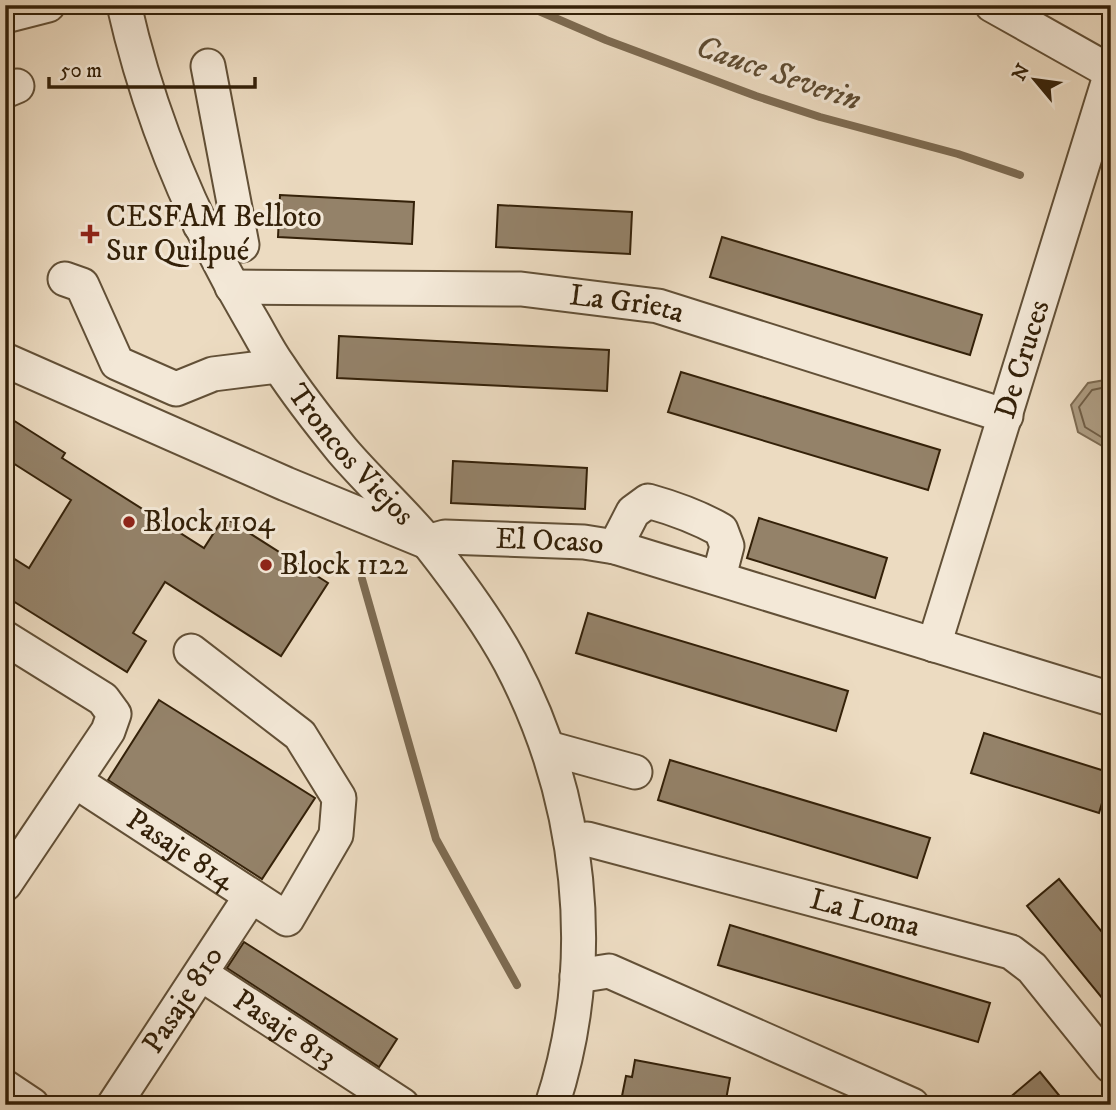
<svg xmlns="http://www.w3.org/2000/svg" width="1116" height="1110" font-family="'IM FELL DW Pica',serif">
  <rect width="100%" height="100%" fill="#ecdbc1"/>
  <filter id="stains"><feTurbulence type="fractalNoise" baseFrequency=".00286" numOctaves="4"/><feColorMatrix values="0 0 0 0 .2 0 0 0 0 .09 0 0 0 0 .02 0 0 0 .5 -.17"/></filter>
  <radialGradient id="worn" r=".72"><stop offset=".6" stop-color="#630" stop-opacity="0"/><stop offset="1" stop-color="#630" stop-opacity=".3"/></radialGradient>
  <path fill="#ad9c82" stroke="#7d6b52" stroke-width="2" d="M 1111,379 L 1111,451 L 1078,432 L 1071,405 L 1088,383 Z"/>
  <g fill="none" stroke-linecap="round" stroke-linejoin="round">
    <path stroke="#705e46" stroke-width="2" d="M 1111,386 L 1092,390 L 1079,407 L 1085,427 L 1111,443"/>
    <g stroke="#7d6b52" stroke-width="8">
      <path d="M 525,5 L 606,40 L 756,96 L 820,117 L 958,154 L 1020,175"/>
      <path d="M 362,579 L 436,839 L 517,985"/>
    </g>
  </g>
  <g fill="#948269" stroke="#342109" stroke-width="2">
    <path d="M 280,195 L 414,202 L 412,244 L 278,237 Z"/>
    <path d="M 498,205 L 632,212 L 630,254 L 496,247 Z"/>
    <path d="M 722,237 L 982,315 L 970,355 L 710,277 Z"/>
    <path d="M 339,336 L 609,350 L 607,391 L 337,378 Z"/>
    <path d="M 681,372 L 940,450 L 928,490 L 668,412 Z"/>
    <path d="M 5,415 L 65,453 L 62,458 L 204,548 L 224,517 L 328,583 L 281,656 L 165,582 L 133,633 L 146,641 L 127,672 L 5,596 L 5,553 L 29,568 L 71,500 L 5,458 Z"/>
    <path d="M 453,461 L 587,468 L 585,509 L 451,503 Z"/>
    <path d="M 759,518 L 887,558 L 875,598 L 747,558 Z"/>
    <path d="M 588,613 L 848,691 L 836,731 L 576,653 Z"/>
    <path d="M 159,700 L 315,798 L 262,879 L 108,780 Z"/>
    <path d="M 984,733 L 1111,773 L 1099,813 L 971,773 Z"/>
    <path d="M 670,760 L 930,838 L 917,878 L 658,800 Z"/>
    <path d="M 1059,879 L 1111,943 L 1111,1009 L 1027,906 Z"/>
    <path d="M 730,925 L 990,1003 L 978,1042 L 718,965 Z"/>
    <path d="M 244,942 L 397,1039 L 379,1067 L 227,968 Z"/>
    <path d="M 635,1060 L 730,1078 L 725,1105 L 640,1105 L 621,1101 L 626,1076 L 632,1077 Z"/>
    <path d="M 1040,1072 L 1067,1105 L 1001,1105 Z"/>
  </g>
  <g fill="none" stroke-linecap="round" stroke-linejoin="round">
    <defs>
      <g id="minor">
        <path id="s1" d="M 124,5 C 149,116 193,221 251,319 C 260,334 268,351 279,366 C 298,395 320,423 342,450 C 370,483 403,512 430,545 C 459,582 488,621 510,662 C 581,796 600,960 552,1105"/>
        <path d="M 992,5 L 1111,72"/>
        <path d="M 5,16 L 48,5"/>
        <path d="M 5,91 L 17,86"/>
        <path d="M 200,225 L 242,245 L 208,66"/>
        <path d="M 65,279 L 82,285 L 117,363 L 176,389 L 213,374 L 278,366"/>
        <path id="s2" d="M 232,287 L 521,289 L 658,306 L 1006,416"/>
        <path id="s3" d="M 5,360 L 286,484 L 427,542 L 445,537 L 584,542 L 615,547 L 1111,699"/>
        <path d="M 615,547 L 633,512 L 648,501 C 673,508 698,517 721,530 L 727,546 L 719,577"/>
        <path d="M 5,638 L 103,699 L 114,714 L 108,731 L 5,884"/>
        <path id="s4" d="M 934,645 L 1111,73"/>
        <path d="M 548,748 L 635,772"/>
        <path id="s5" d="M 75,781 L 287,919 L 336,835 L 339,798 L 300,735 L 191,651"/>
        <path id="s6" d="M 571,842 L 587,839 L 1011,952 L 1032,968 L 1111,1066"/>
        <path id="s7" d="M 201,974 L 402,1105"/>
        <path d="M 577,976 L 609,971 L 912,1105"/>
        <path d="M 5,1087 L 32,1105"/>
        <path id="s8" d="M 114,1105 L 251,896"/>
      </g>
    </defs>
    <use href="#minor" stroke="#625037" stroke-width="37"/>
    <use href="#minor" stroke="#f3e8d7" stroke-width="33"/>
  </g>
  <g fill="#8f2418" stroke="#f3e8d7" stroke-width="2.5">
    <path d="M86.5 223.5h7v7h7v7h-7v7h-7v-7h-7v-7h7z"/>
    <circle cx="129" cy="522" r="7"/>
    <circle cx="266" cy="565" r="7"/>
  </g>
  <g text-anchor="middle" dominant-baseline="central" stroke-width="6" stroke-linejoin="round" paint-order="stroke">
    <g font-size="30" fill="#342109" stroke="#f3e8d7" text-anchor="start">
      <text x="106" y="217">CESFAM Belloto<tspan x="106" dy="34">Sur Quilpué</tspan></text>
      <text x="143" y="522">Block 1104</text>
      <text x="280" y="565">Block 1122</text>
    </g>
    <g font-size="30" fill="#342109" stroke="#f3e8d7">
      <text stroke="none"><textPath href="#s2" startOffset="396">La Grieta</textPath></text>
      <text stroke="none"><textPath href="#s4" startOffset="299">De Cruces</textPath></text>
      <text stroke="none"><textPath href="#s1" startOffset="509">Troncos Viejos</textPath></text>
      <text stroke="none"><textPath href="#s3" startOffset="583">El Ocaso</textPath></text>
      <text stroke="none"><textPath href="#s5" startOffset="126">Pasaje 814</textPath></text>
      <text stroke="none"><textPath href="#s6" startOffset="304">La Loma</textPath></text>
      <text stroke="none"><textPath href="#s8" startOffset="126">Pasaje 810</textPath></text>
      <text stroke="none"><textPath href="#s7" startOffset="100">Pasaje 813</textPath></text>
    </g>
    <g font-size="32" font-style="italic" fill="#5e4c33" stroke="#f3e8d7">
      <text transform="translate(778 74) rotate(19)">Cauce Severin</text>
    </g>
  </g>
  <rect width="1116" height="1110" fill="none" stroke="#ecdbc1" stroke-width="28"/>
  <rect x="7" y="7" width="1102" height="1096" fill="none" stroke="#342109" stroke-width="3.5"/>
  <rect x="14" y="14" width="1088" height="1082" fill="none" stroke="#342109" stroke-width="2"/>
  <g transform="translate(1035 80) rotate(299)" stroke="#f3e8d7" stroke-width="5" paint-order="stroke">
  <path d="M0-5L12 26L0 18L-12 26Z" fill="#342109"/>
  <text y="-10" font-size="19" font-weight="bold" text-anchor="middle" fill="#342109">N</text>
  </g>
  <path d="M49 77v10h206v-10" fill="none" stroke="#342109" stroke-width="3.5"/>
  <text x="60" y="77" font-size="21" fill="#342109" stroke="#f3e8d7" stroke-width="5" paint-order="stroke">50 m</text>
  <rect width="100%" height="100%" filter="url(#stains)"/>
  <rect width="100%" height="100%" fill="url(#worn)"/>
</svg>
